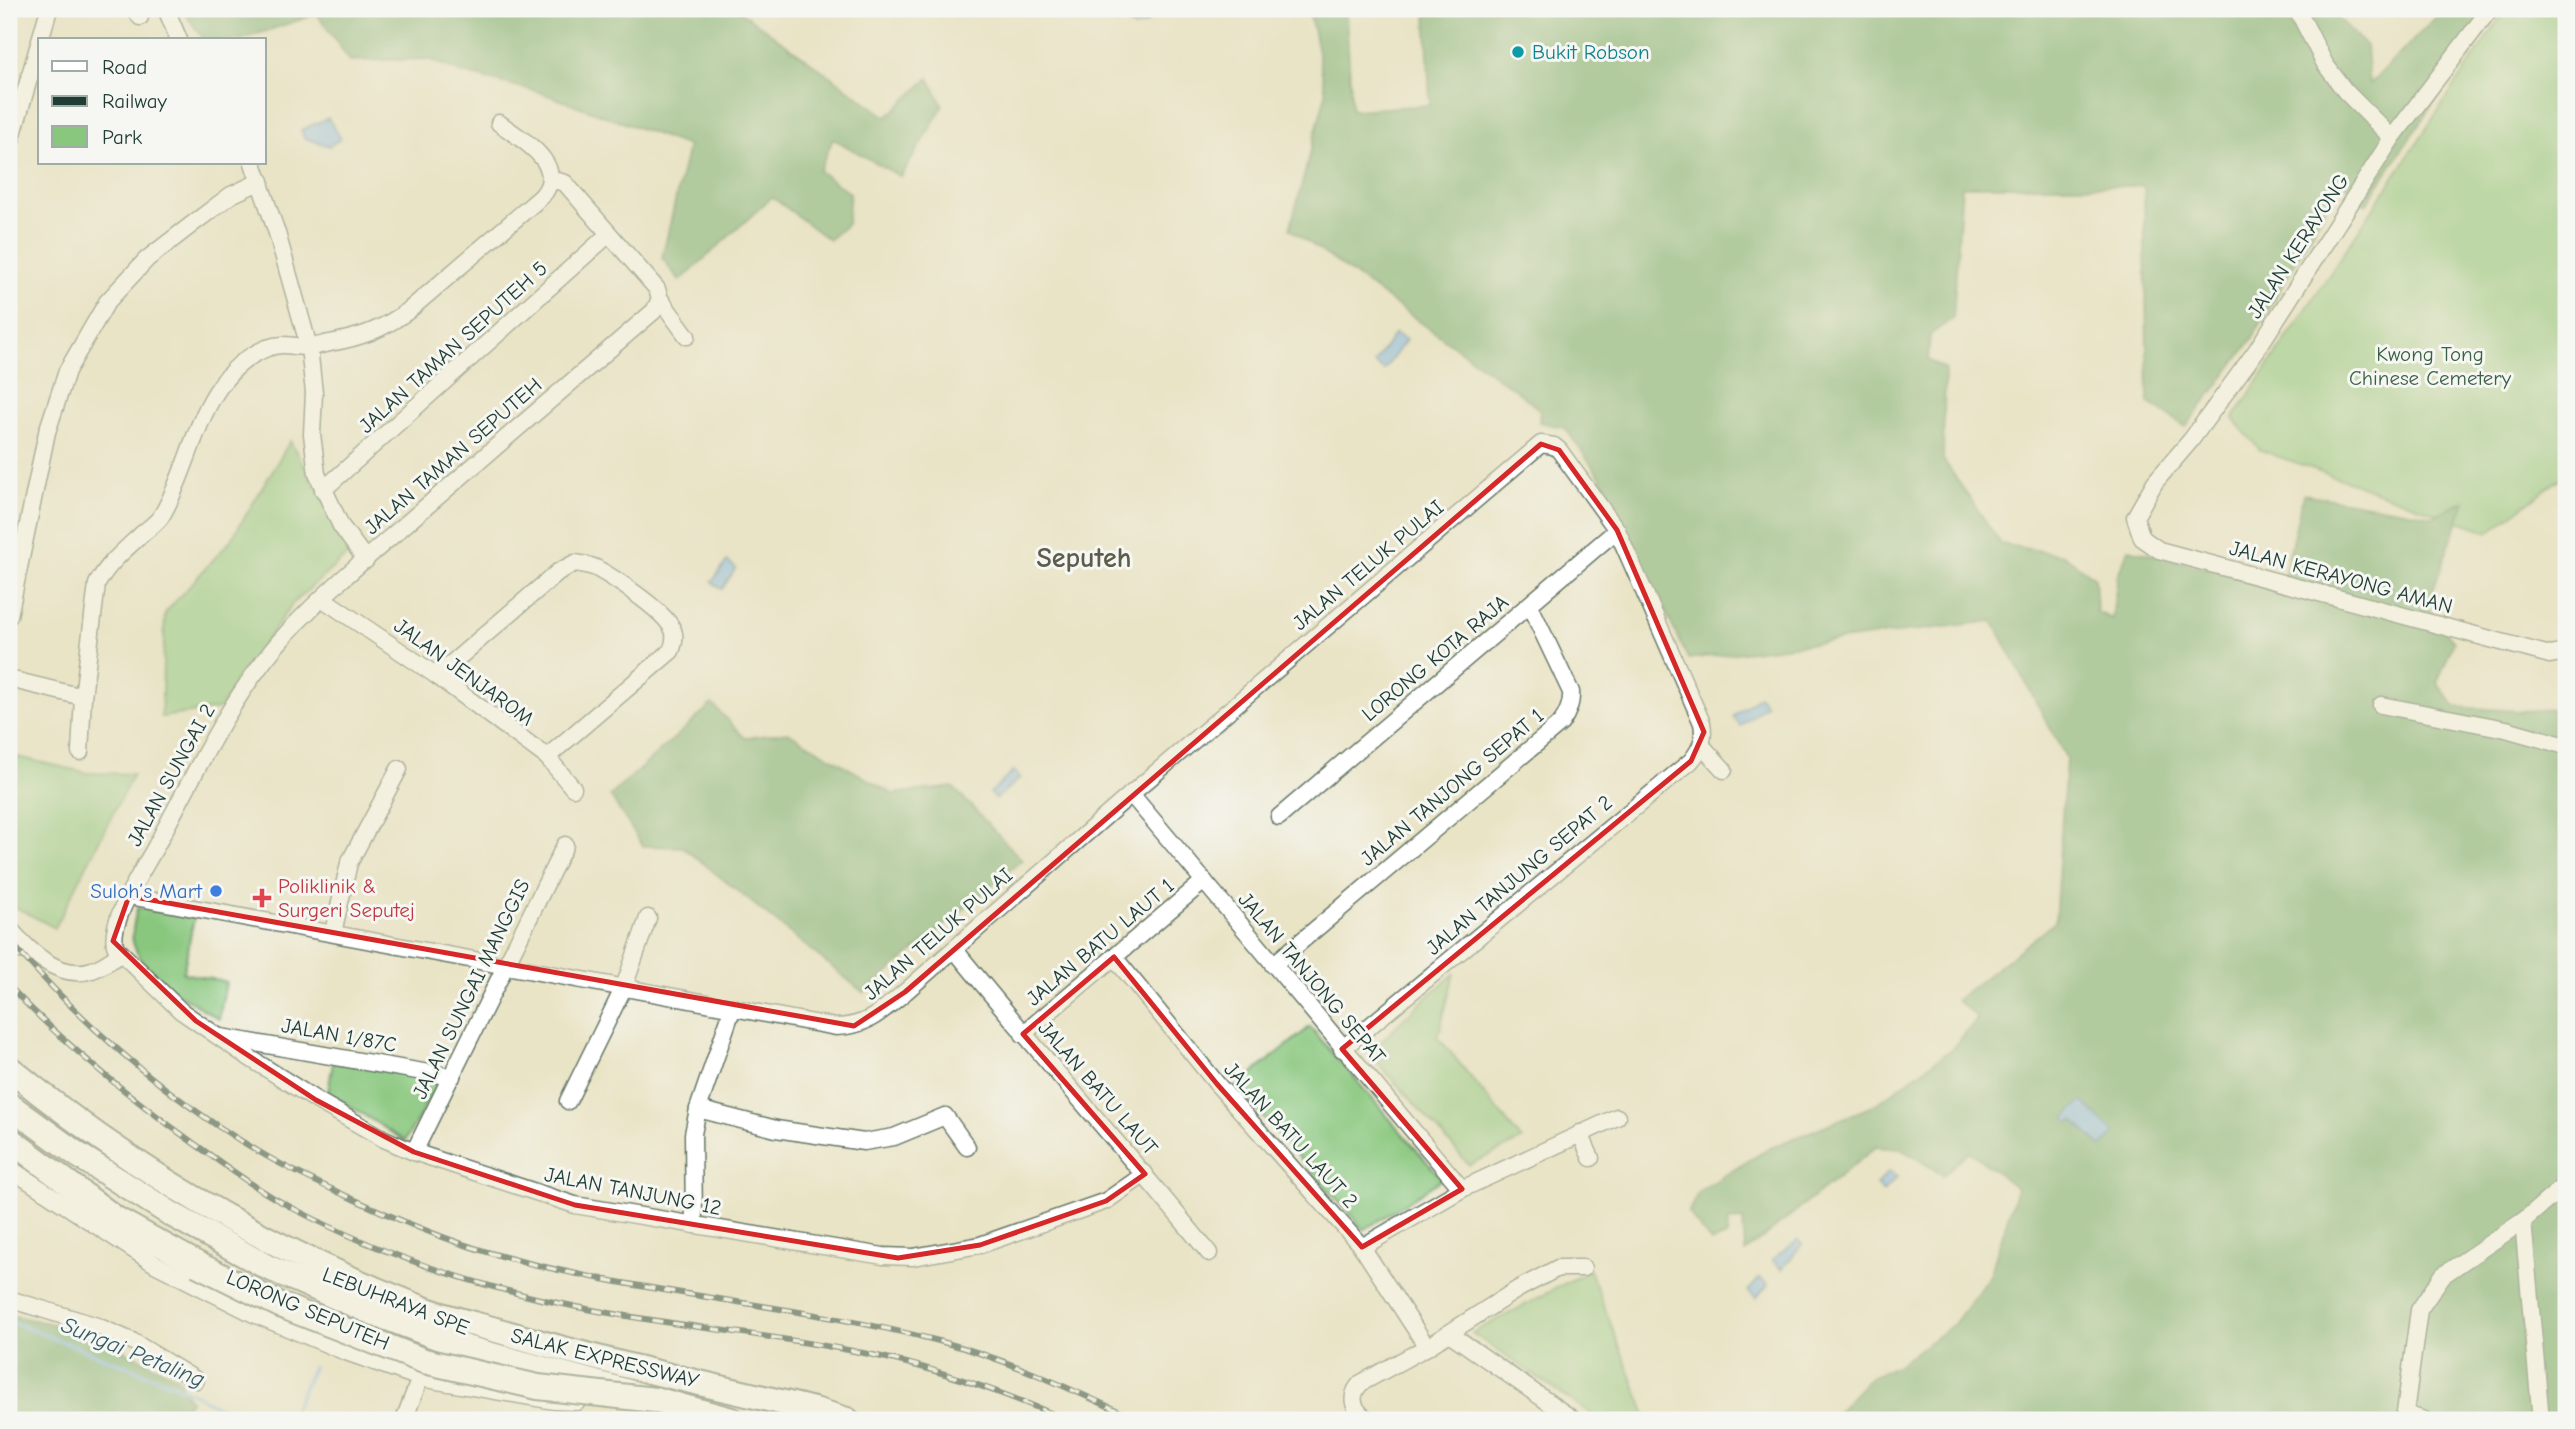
<svg xmlns="http://www.w3.org/2000/svg" width="2575" height="1429" font-family="'Comic Neue',sans-serif">
  <rect width="100%" height="100%" fill="#f6f6f2"/>
  <filter id="ink" filterUnits="userSpaceOnUse"><feTurbulence type="fractalNoise" baseFrequency=".0143" numOctaves="2"/><feDisplacementMap in="SourceGraphic" scale="14" xChannelSelector="R" yChannelSelector="G"/><feConvolveMatrix kernelMatrix="1 2 1 2 8 2 1 2 1" color-interpolation-filters="sRGB"/></filter>
  <filter id="wash" filterUnits="userSpaceOnUse"><feTurbulence type="fractalNoise" baseFrequency=".00686" numOctaves="4" result="noise"/><feDisplacementMap in="SourceGraphic" scale="28" xChannelSelector="R" yChannelSelector="G"/><feGaussianBlur stdDeviation="1.57" result="paint"/><feColorMatrix in="noise" values="0 0 0 0 0 0 0 0 0 0 0 0 0 0 0 0 0 1.4 0 .05"/><feComposite in="paint" operator="in"/></filter>
  <g filter="url(#wash)">
    <rect width="100%" height="100%" fill="#eae4c6"/>
    <g fill="#89c77e" stroke="#548259" stroke-width="2">
      <path d="M 2506,9 L 2566,9 L 2566,474 L 2489,532 L 2260,450 L 2233,419 Z"/>
      <path d="M 290,441 L 352,551 L 292,604 L 219,709 L 161,717 L 165,613 L 231,540 Z"/>
      <path d="M 9,755 L 88,773 L 133,774 L 55,928 L 9,904 Z"/>
      <path d="M 137,908 L 194,918 L 183,973 L 226,982 L 219,1019 C 192,1002 142,975 133,942 C 131,933 135,918 137,908 Z"/>
      <path d="M 1454,974 L 1438,1037 L 1522,1140 L 1469,1165 L 1370,1054 C 1396,1025 1423,999 1454,974 Z"/>
      <path d="M 1310,1027 L 1442,1179 L 1364,1230 L 1236,1087 Z"/>
      <path d="M 333,1062 L 441,1078 L 405,1141 L 328,1092 Z"/>
      <path d="M 1590,1270 L 1648,1420 L 1600,1420 L 1472,1333 Z"/>
    </g>
    <g fill="#6eac6d" stroke="#467450" stroke-width="2">
      <path d="M 182,9 L 737,9 L 887,117 L 929,78 L 943,106 L 901,177 L 833,139 L 819,171 L 850,193 L 847,224 L 829,240 L 772,197 L 680,281 L 662,258 L 688,146 L 536,91 L 466,74 L 428,59 L 350,61 L 317,14 L 240,40 L 204,40 Z"/>
      <path d="M 1309,9 L 1346,14 L 1352,110 L 1430,105 L 1426,9 L 2329,9 L 2366,46 L 2369,85 L 2444,9 L 2496,9 L 2366,204 L 2341,181 L 2251,341 L 2186,427 L 2148,402 L 2144,186 L 1962,186 L 1953,318 L 1930,335 L 1928,360 L 1945,369 L 1943,459 L 2001,544 L 2063,555 L 2095,578 L 2097,612 L 2112,619 L 2118,574 L 2129,549 L 2282,587 L 2303,494 L 2434,516 L 2465,501 L 2427,607 L 2454,642 L 2437,683 L 2456,707 L 2520,711 L 2555,709 L 2566,727 L 2566,1420 L 1830,1420 L 1870,1377 L 1898,1365 L 1954,1324 L 1990,1275 L 2017,1188 L 1969,1151 L 1943,1175 L 1901,1149 L 1876,1147 L 1745,1252 L 1743,1220 L 1728,1221 L 1727,1236 L 1711,1242 L 1688,1213 L 1699,1191 L 1768,1149 L 1875,1105 L 1953,1048 L 1978,1018 L 1956,1000 L 2055,922 L 2066,758 L 1993,621 L 1688,659 L 1603,481 L 1565,428 L 1539,422 L 1540,410 L 1518,392 L 1290,229 L 1326,93 Z"/>
      <path d="M 712,704 L 745,738 L 788,732 L 893,794 L 953,787 L 1022,860 L 864,993 L 683,847 L 643,846 L 610,796 Z"/>
      <path d="M 9,1315 L 83,1330 L 177,1377 L 190,1401 L 178,1420 L 9,1420 Z"/>
    </g>
    <g fill="#7bb5ec" stroke="#4d7990" stroke-width="2">
      <path d="M 1129,9 L 1144,9 L 1148,23 L 1135,28 L 1129,25 L 1132,16 Z"/>
      <path d="M 328,118 L 341,139 L 329,146 L 304,138 L 301,130 Z"/>
      <path d="M 1395,333 L 1406,340 L 1384,370 L 1374,363 Z"/>
      <path d="M 727,561 L 736,568 L 722,589 L 712,582 Z"/>
      <path d="M 1759,696 L 1766,705 L 1740,726 L 1733,717 Z"/>
      <path d="M 1014,771 L 1020,778 L 996,799 L 990,793 Z"/>
      <path d="M 2082,1101 L 2115,1133 L 2102,1147 L 2073,1120 L 2070,1123 L 2065,1118 Z"/>
      <path d="M 1889,1171 L 1897,1177 L 1883,1192 L 1876,1185 Z"/>
      <path d="M 1798,1240 L 1802,1244 L 1782,1269 L 1772,1260 Z"/>
      <path d="M 1760,1278 L 1768,1285 L 1756,1298 L 1748,1291 Z"/>
    </g>
    <g fill="none" stroke-linecap="round" stroke-linejoin="round">
      <g stroke="#7bb5ec" stroke-width="3.5">
        <path d="M 9,1321 L 185,1389 L 243,1420"/>
        <path d="M 289,1420 L 313,1367"/>
      </g>
    </g>
  </g>
  <g filter="url(#ink)">
    <g fill="none" stroke-linecap="round" stroke-linejoin="round">
      <defs>
        <g id="minor">
          <path d="M 135,9 L 140,17"/>
          <path d="M 166,9 L 179,40"/>
          <path d="M 2297,9 L 2325,64 L 2345,91 L 2392,138"/>
          <path d="M 2490,9 L 2392,138 L 2256,351 L 2191,440 L 2155,482 L 2135,517 L 2142,538 L 2159,550 L 2550,655 L 2566,652"/>
          <path d="M 9,148 L 49,9"/>
          <path d="M 253,163 L 277,233 L 309,347 L 314,393 L 312,434 L 317,474 L 341,526 L 366,560"/>
          <path d="M 550,179 L 565,183 L 657,289 L 660,299 L 687,336"/>
          <path d="M 660,299 L 654,311 C 576,378 498,444 421,511 C 376,550 328,589 288,632 C 231,694 195,774 155,848 C 143,870 106,925 116,948 L 181,1011 L 242,1053 L 316,1100 L 384,1139 L 414,1152 L 575,1205 L 883,1256 L 913,1257 L 980,1245 L 1106,1201 L 1145,1174"/>
          <path d="M 323,490 L 609,234"/>
          <path d="M 323,599 L 437,676 L 547,757 L 573,788"/>
          <path d="M 9,616 L 47,432 L 67,371 L 107,302 L 147,259 L 195,222 L 231,195 L 261,181"/>
          <path d="M 437,676 L 558,572 L 575,563 C 582,564 589,565 596,568 C 614,578 665,611 673,630 C 676,637 674,644 671,651 L 547,757"/>
          <path d="M 9,679 L 83,697"/>
          <path d="M 2381,705 L 2506,729 L 2566,746"/>
          <path d="M 1702,746 L 1724,770"/>
          <path d="M 80,752 L 83,697 L 97,584 C 108,563 126,549 143,533 C 149,528 158,522 162,515 C 195,459 199,375 267,348 C 284,342 293,347 309,347 C 316,347 323,344 330,343 C 362,337 381,330 408,311 L 541,197 C 570,166 521,139 499,123"/>
          <path d="M 1131,794 L 1462,1189"/>
          <path d="M 1279,817 L 1617,530"/>
          <path d="M 129,896 L 836,1027 C 868,1026 881,1012 905,992 L 1131,794 L 1541,444 L 1554,446 L 1559,450 L 1617,530 L 1702,723 C 1705,739 1701,749 1691,761 L 1342,1049"/>
          <path d="M 9,928 C 28,950 59,981 92,970 C 102,967 111,960 120,954"/>
          <path d="M 333,933 L 349,863 L 399,769"/>
          <path d="M 9,949 L 30,951"/>
          <path d="M 955,950 C 1038,1053 1126,1151 1209,1253"/>
          <path d="M 1114,957 L 1217,1084 L 1362,1247 L 1427,1347"/>
          <path d="M 1273,965 L 1561,723 C 1568,713 1572,704 1571,692 L 1530,606"/>
          <path d="M 1023,1034 L 1204,881"/>
          <path d="M 221,1037 L 452,1077"/>
          <path d="M 568,1101 L 624,987 L 648,918"/>
          <path d="M 698,1109 L 776,1129 L 864,1142 L 894,1137 L 945,1116 L 967,1147"/>
          <path d="M 1580,1133 L 1591,1158"/>
          <path d="M 414,1152 L 565,845"/>
          <path d="M 9,1168 L 155,1264 L 254,1314 L 346,1352 L 420,1378 L 554,1401 L 577,1402"/>
          <path d="M 2523,1221 L 2541,1420"/>
          <path d="M 694,1225 L 693,1134 L 698,1109 L 733,1007"/>
          <path d="M 1362,1247 L 1462,1189 L 1617,1117"/>
          <path d="M 9,1299 L 97,1326 L 132,1341 L 196,1380"/>
          <path d="M 1449,1333 L 1574,1420"/>
          <path d="M 2405,1414 L 2424,1420"/>
          <path d="M 404,1420 L 420,1378"/>
          <path d="M 1368,1420 C 1353,1410 1348,1397 1361,1383 L 1427,1347 L 1518,1289 L 1558,1268 L 1583,1268"/>
          <path d="M 2404,1420 L 2419,1310 L 2443,1275 L 2523,1221 L 2566,1184"/>
        </g>
        <g id="highway">
          <path d="M 9,1068 C 131,1169 271,1250 419,1307 C 448,1319 480,1325 510,1334 C 612,1364 715,1386 818,1411 L 847,1420"/>
          <path d="M 9,1105 L 78,1155 L 171,1214 L 267,1267 L 364,1309 L 466,1348 L 732,1420"/>
          <path d="M 9,1139 L 116,1219 L 197,1264"/>
        </g>
      </defs>
      <use href="#minor" stroke="#667767" stroke-width="19"/>
      <use href="#highway" stroke="#667767" stroke-width="28"/>
      <use href="#minor" stroke="#fff" stroke-width="16"/>
      <use href="#highway" stroke="#fff" stroke-width="24"/>
      <defs>
        <g id="rail">
          <path d="M 9,940 C 83,1025 170,1101 268,1157 C 296,1173 325,1186 353,1199 C 399,1220 445,1240 494,1254 C 640,1295 793,1303 939,1341 C 1008,1359 1073,1390 1138,1420"/>
          <path d="M 9,986 C 64,1044 127,1095 192,1142 C 219,1161 246,1182 274,1198 C 367,1250 473,1286 577,1307 C 675,1327 775,1334 873,1355 C 940,1369 1004,1393 1067,1420"/>
        </g>
      </defs>
      <use href="#rail" stroke="#1f3d34" stroke-width="6"/>
      <use href="#rail" stroke="#f6f6f2" stroke-width="3.5" stroke-dasharray="10" stroke-linecap="butt"/>
      <defs>
        <path id="highway-bridge" d="M 197,1264 L 280,1305 L 424,1361 L 538,1387 L 655,1400"/>
      </defs>
      <use href="#highway-bridge" stroke="#667767" stroke-width="28" stroke-linecap="butt"/>
      <use href="#highway-bridge" stroke="#fff" stroke-width="24"/>
    </g>
  </g>
  <path d="M0 0H2575V1429H0ZM 1541,444 L 1559,450 L 1617,530 L 1704,732 L 1691,761 L 1342,1049 L 1462,1189 L 1362,1247 L 1217,1084 L 1114,957 L 1023,1034 L 1145,1174 L 1106,1201 L 980,1245 L 898,1258 L 575,1205 L 414,1152 L 316,1100 L 196,1021 L 113,941 L 129,896 L 854,1026 L 905,992 Z" fill="#eae4c6" fill-opacity=".55" fill-rule="evenodd"/>
  <path fill="none" stroke="#d62828" stroke-width="5" stroke-linejoin="round" d="M 1541,444 L 1559,450 L 1617,530 L 1704,732 L 1691,761 L 1342,1049 L 1462,1189 L 1362,1247 L 1217,1084 L 1114,957 L 1023,1034 L 1145,1174 L 1106,1201 L 980,1245 L 898,1258 L 575,1205 L 414,1152 L 316,1100 L 196,1021 L 113,941 L 129,896 L 854,1026 L 905,992 Z"/>
  <circle fill="#0f9aa8" stroke="#f6f6f2" stroke-width="2.5" cx="1518" cy="52" r="7"/>
  <circle fill="#3f7fe0" stroke="#f6f6f2" stroke-width="2.5" cx="216" cy="891" r="7"/>
  <path fill="#e0444e" stroke="#f6f6f2" stroke-width="2.5" d="M258.5 887.5h7v7h7v7h-7v7h-7v-7h-7v-7h7z"/>
  <g text-anchor="middle" dominant-baseline="central" stroke-width="6" stroke-linejoin="round" paint-order="stroke">
    <g font-size="21" fill="#0d838f" stroke="#f6f6f2" text-anchor="start">
      <text x="1532" y="52">Bukit Robson</text>
    </g>
    <g font-size="21" fill="#1f3d34" stroke="#f6f6f2">
      <text transform="translate(2298 246) rotate(-57)">JALAN KERAYONG</text>
      <text transform="translate(453 347) rotate(-42)">JALAN TAMAN SEPUTEH 5</text>
      <text transform="translate(453 456) rotate(-41)">JALAN TAMAN SEPUTEH</text>
      <text transform="translate(1368 565) rotate(-40)">JALAN TELUK PULAI</text>
      <text transform="translate(2341 577) rotate(15)">JALAN KERAYONG AMAN</text>
      <text transform="translate(1435 658) rotate(-40)">LORONG KOTA RAJA</text>
      <text transform="translate(464 672) rotate(36)">JALAN JENJAROM</text>
      <text transform="translate(171 775) rotate(-61)">JALAN SUNGAI 2</text>
      <text transform="translate(1452 787) rotate(-40)">JALAN TANJONG SEPAT 1</text>
      <text transform="translate(1519 875) rotate(-40)">JALAN TANJUNG SEPAT 2</text>
      <text transform="translate(938 934) rotate(-41)">JALAN TELUK PULAI</text>
      <text transform="translate(1100 942) rotate(-40)">JALAN BATU LAUT 1</text>
      <text transform="translate(1312 978) rotate(50)">JALAN TANJONG SEPAT</text>
      <text transform="translate(471 989) rotate(-64)">JALAN SUNGAI MANGGIS</text>
      <text transform="translate(339 1035) rotate(10)">JALAN 1/87C</text>
      <text transform="translate(1098 1088) rotate(49)">JALAN BATU LAUT</text>
      <text transform="translate(1291 1135) rotate(48)">JALAN BATU LAUT 2</text>
      <text transform="translate(633 1191) rotate(11)">JALAN TANJUNG 12</text>
      <text transform="translate(396 1301) rotate(21)">LEBUHRAYA SPE</text>
      <text transform="translate(308 1310) rotate(23)">LORONG SEPUTEH</text>
      <text transform="translate(605 1358) rotate(14)">SALAK EXPRESSWAY</text>
    </g>
    <g font-size="21" fill="#3a6046" stroke="#f6f6f2">
      <text x="2430" y="354">Kwong Tong<tspan x="2430" dy="24">Chinese Cemetery</tspan></text>
    </g>
    <g font-size="21" fill="#be3a42" stroke="#f6f6f2" text-anchor="start">
      <text x="278" y="886">Poliklinik &amp;<tspan x="278" dy="24">Surgeri Seputej</tspan></text>
    </g>
    <g font-size="21" fill="#366cbe" stroke="#f6f6f2" text-anchor="end">
      <text x="202" y="891">Suloh’s Mart</text>
    </g>
    <g font-size="23" font-style="italic" fill="#365b62" stroke="#f6f6f2">
      <text transform="translate(133 1352) rotate(22)">Sungai Petaling</text>
    </g>
    <g font-size="28" font-weight="bold" fill="#5c5d4c" stroke="#f6f6f2">
      <text x="1084" y="558">Seputeh</text>
    </g>
  </g>
  <rect width="2575" height="1429" fill="none" stroke="#f6f6f2" stroke-width="35"/>
  <rect x="38" y="38" width="228" height="126" fill="#f6f6f2" stroke="#a0aca6" stroke-width="2"/>
  <rect x="52" y="61" width="35" height="10" fill="#ffffff" stroke="#a0aca6" stroke-width="2"/>
  <text x="102" y="74" font-size="21" fill="#1f3d34">Road</text>
  <rect x="52" y="96" width="35" height="10" fill="#1f3d34" stroke="#a0aca6" stroke-width="2"/>
  <text x="102" y="108" font-size="21" fill="#1f3d34">Railway</text>
  <rect x="52" y="126" width="35" height="21" fill="#89c77e" stroke="#a0aca6" stroke-width="2"/>
  <text x="102" y="144" font-size="21" fill="#1f3d34">Park</text>
</svg>
